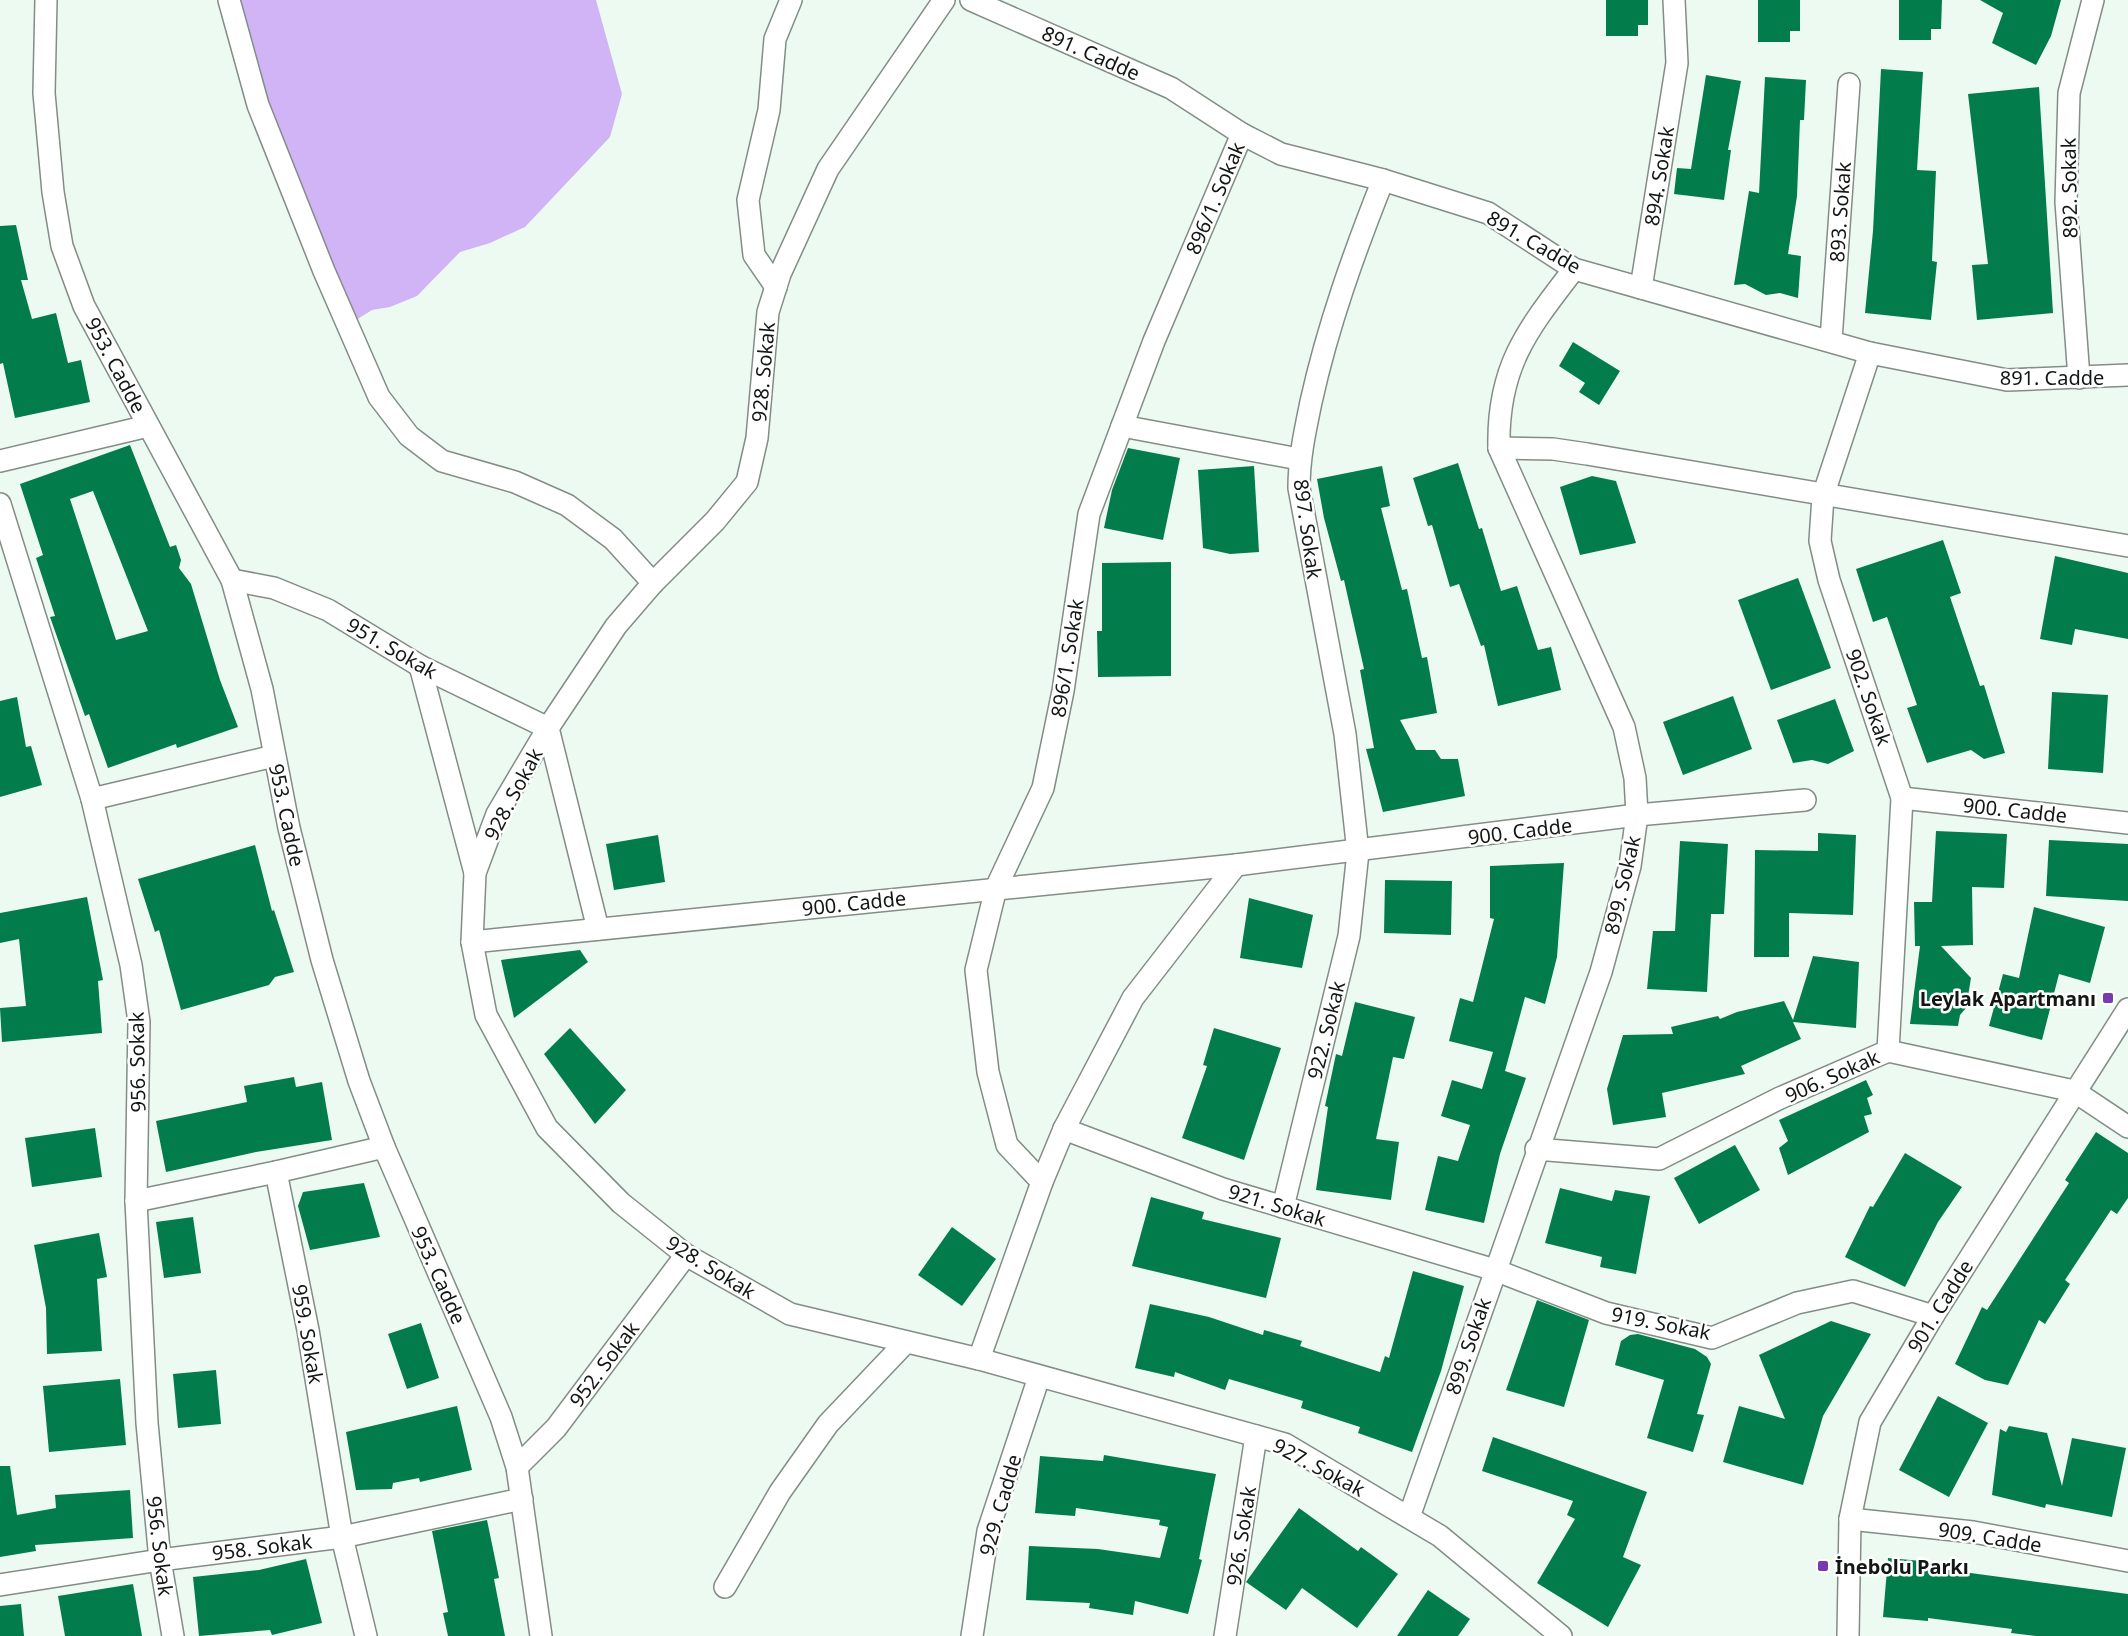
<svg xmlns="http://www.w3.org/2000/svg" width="2128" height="1636" font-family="'Noto Sans',sans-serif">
  <rect width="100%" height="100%" fill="#edfaf2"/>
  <path fill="#d0b4f6" d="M 229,0 L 596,0 L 622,94 L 610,137 L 525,227 L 490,243 L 460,252 L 417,296 L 390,307 L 372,310 L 348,325 Z"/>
  <g fill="#037c4b" fill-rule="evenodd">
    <path d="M 1606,0 L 1648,0 L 1648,25 L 1638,25 L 1638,36 L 1606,36 Z"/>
    <path d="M 1758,0 L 1800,0 L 1800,31 L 1790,31 L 1790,42 L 1758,42 Z"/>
    <path d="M 1899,0 L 1942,0 L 1941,29 L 1931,29 L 1931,40 L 1899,40 Z"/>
    <path d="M 1980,0 L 2061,0 L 2051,36 L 2036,65 L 1992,43 L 2003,13 Z"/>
    <path d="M 1881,69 L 1923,72 L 1917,170 L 1936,171 L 1932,261 L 1937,262 L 1931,320 L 1865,313 L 1873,231 Z"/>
    <path d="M 1706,75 L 1741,81 L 1728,150 L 1731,150 L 1724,200 L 1674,194 L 1677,168 L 1691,169 Z"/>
    <path d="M 1765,77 L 1806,80 L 1804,120 L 1800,120 L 1797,196 L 1788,254 L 1801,256 L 1798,298 L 1780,293 L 1766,295 L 1745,284 L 1734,285 L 1749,191 L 1759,193 Z"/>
    <path d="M 2039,87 L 2053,313 L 1977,320 L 1972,265 L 1988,264 L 1968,94 Z"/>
    <path d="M 16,225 L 28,280 L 21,280 L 32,319 L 56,313 L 68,363 L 81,360 L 90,402 L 15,418 L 3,363 L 0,364 L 0,226 Z"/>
    <path d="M 1573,342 L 1620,371 L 1599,405 L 1579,392 L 1585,383 L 1559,366 Z"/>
    <path d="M 130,445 L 170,547 L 176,545 L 181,560 L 179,568 L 191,584 L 220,680 L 238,727 L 177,748 L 176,744 L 108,768 L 89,714 L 85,716 L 50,617 L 55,616 L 36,558 L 43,555 L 20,484 ZM 93,491 L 148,631 L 116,640 L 70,499 Z"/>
    <path d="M 1128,448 L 1180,458 L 1163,540 L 1104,528 L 1112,490 Z"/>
    <path d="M 1458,463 L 1479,529 L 1482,528 L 1501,591 L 1517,586 L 1538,650 L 1551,647 L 1561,690 L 1498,706 L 1484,645 L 1481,646 L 1459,584 L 1450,587 L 1432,525 L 1428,526 L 1413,478 Z"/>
    <path d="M 1254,466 L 1259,552 L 1230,554 L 1203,548 L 1198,470 Z"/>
    <path d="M 1382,466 L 1390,506 L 1381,508 L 1402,590 L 1407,589 L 1422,658 L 1427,657 L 1437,713 L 1400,720 L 1416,750 L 1435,750 L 1441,759 L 1458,759 L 1465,796 L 1383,812 L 1366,749 L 1374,748 L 1360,670 L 1364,669 L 1344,580 L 1341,581 L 1324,518 L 1317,479 Z"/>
    <path d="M 1592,476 L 1616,481 L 1636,543 L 1580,555 L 1560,487 Z"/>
    <path d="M 1943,540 L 1961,593 L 1950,597 L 1980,686 L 1984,685 L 2005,753 L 1984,759 L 1971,750 L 1927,763 L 1907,708 L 1917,705 L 1887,617 L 1873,622 L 1856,569 Z"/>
    <path d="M 2055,556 L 2128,573 L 2128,639 L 2075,629 L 2072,645 L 2040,639 Z"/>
    <path d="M 1171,562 L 1171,676 L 1098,677 L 1097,631 L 1102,631 L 1102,563 Z"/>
    <path d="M 1798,578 L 1831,668 L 1771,690 L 1738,600 Z"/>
    <path d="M 2052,692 L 2108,695 L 2103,773 L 2048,769 Z"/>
    <path d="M 1733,696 L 1752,749 L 1683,775 L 1663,722 Z"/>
    <path d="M 17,697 L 26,747 L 31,746 L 42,785 L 0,797 L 0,701 Z"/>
    <path d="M 1835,699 L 1854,751 L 1828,764 L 1812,760 L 1793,763 L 1777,720 Z"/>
    <path d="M 1936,831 L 2007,834 L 2004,888 L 1972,887 L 1973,945 L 1941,946 L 1971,978 L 1966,1008 L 1960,1015 L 1958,1026 L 1910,1024 L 1920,946 L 1915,946 L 1914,902 L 1932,902 Z"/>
    <path d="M 1818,833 L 1856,835 L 1853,915 L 1789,913 L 1789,957 L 1754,957 L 1755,850 L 1818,851 Z"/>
    <path d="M 658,835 L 665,882 L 614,890 L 606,844 Z"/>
    <path d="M 2049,840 L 2128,844 L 2128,901 L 2046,896 Z"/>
    <path d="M 1680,841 L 1728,844 L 1724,914 L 1711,914 L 1707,992 L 1647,989 L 1653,931 L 1675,931 Z"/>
    <path d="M 255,845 L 272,911 L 274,910 L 294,972 L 275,977 L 269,985 L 181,1010 L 159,930 L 155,932 L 138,879 Z"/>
    <path d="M 1564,863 L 1557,957 L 1545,1004 L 1525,997 L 1505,1071 L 1526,1078 L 1500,1154 L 1484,1223 L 1425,1210 L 1438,1156 L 1458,1161 L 1470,1125 L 1441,1116 L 1452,1080 L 1482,1089 L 1493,1052 L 1449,1041 L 1460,998 L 1473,1002 L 1494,919 L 1490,918 L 1490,866 Z"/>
    <path d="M 1385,880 L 1452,881 L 1451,935 L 1384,933 Z"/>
    <path d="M 87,897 L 103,980 L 98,981 L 102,1033 L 2,1042 L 0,1008 L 26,1006 L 19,939 L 0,943 L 0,913 Z"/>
    <path d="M 1249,898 L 1313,915 L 1302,968 L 1240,958 Z"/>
    <path d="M 2034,907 L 2105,927 L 2090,983 L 2059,974 L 2042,1040 L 1989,1026 L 2003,974 L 2019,978 Z"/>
    <path d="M 580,950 L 588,962 L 514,1018 L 501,960 Z"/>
    <path d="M 1813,956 L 1859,962 L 1856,1028 L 1793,1022 L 1801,1039 L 1741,1066 L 1745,1074 L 1662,1093 L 1666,1117 L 1613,1125 L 1607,1089 L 1623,1035 L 1673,1034 L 1671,1027 L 1718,1016 L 1720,1019 L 1737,1012 L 1784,1001 L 1793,1020 Z"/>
    <path d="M 1355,1002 L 1415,1017 L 1404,1059 L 1393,1057 L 1376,1139 L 1399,1142 L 1391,1200 L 1316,1190 L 1328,1107 L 1325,1106 L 1336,1054 L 1342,1056 Z"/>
    <path d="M 570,1028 L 626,1090 L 595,1124 L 544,1054 Z"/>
    <path d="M 1214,1028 L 1281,1048 L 1244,1160 L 1182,1138 L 1207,1066 L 1203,1065 Z"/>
    <path d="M 294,1077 L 296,1087 L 322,1082 L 332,1140 L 256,1152 L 166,1172 L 156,1121 L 247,1102 L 244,1086 Z"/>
    <path d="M 1866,1080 L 1873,1095 L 1867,1098 L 1872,1114 L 1864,1116 L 1869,1132 L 1788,1175 L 1779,1148 L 1788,1141 L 1779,1120 Z"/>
    <path d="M 95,1128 L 102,1177 L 32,1187 L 25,1138 Z"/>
    <path d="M 2096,1132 L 2128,1153 L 2128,1198 L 2117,1214 L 2111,1210 L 2065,1280 L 2070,1284 L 2045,1324 L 2039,1320 L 2008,1385 L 1985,1380 L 1955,1364 L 1982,1307 L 1987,1310 L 2069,1183 L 2065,1180 Z"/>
    <path d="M 1735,1145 L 1760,1190 L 1699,1224 L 1674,1178 Z"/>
    <path d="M 1905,1153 L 1962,1187 L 1938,1222 L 1905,1287 L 1845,1257 L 1870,1206 L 1873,1207 Z"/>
    <path d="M 364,1183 L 380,1237 L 310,1250 L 298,1206 L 303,1192 Z"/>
    <path d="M 1560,1188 L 1612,1201 L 1615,1190 L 1650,1196 L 1636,1274 L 1600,1267 L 1602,1257 L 1545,1243 Z"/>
    <path d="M 1151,1197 L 1204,1212 L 1202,1219 L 1281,1238 L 1266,1298 L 1132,1266 Z"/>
    <path d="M 193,1217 L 201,1273 L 164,1278 L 156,1222 Z"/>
    <path d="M 952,1227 L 996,1259 L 962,1306 L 918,1275 Z"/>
    <path d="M 99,1233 L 107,1277 L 97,1279 L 102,1351 L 47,1354 L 46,1308 L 34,1245 Z"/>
    <path d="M 1413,1271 L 1464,1286 L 1441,1371 L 1412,1452 L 1358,1433 L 1360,1427 L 1301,1408 L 1303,1401 L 1229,1379 L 1225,1390 L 1175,1372 L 1174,1377 L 1135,1368 L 1150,1304 L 1209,1317 L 1263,1335 L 1264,1330 L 1302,1341 L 1300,1346 L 1380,1372 L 1385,1356 L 1389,1358 Z"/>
    <path d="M 1537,1300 L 1589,1320 L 1564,1407 L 1506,1390 Z"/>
    <path d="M 1831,1321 L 1871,1334 L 1823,1416 L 1803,1485 L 1723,1462 L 1739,1406 L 1785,1419 L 1759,1355 Z"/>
    <path d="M 421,1323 L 439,1378 L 407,1389 L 388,1334 Z"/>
    <path d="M 1638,1334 L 1695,1349 L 1707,1357 L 1711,1364 L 1697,1414 L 1704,1415 L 1693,1452 L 1647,1438 L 1664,1380 L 1615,1365 L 1621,1341 L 1630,1335 Z"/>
    <path d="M 216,1370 L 221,1424 L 178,1428 L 173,1374 Z"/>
    <path d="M 120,1379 L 126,1445 L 49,1452 L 43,1386 Z"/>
    <path d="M 1938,1396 L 1988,1423 L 1949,1497 L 1899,1470 Z"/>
    <path d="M 457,1406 L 472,1470 L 420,1482 L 419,1478 L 393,1483 L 392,1489 L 356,1490 L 346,1432 Z"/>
    <path d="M 2009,1426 L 2047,1433 L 2062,1486 L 2072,1438 L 2126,1448 L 2112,1517 L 2046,1504 L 2045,1508 L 1992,1495 L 2000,1429 L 2006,1432 Z"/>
    <path d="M 1493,1437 L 1647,1492 L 1623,1557 L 1641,1565 L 1608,1627 L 1537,1583 L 1575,1519 L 1567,1515 L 1573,1501 L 1482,1471 Z"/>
    <path d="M 1104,1455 L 1216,1474 L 1199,1559 L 1202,1560 L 1188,1614 L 1135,1601 L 1133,1615 L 1089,1608 L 1090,1603 L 1026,1600 L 1029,1546 L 1098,1549 L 1160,1558 L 1168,1527 L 1159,1525 L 1160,1520 L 1076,1508 L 1075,1516 L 1035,1513 L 1040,1456 L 1103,1461 Z"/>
    <path d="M 0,1466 L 10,1466 L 17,1515 L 56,1508 L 55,1495 L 130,1490 L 133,1538 L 35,1545 L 36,1551 L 0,1557 Z"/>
    <path d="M 1299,1508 L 1358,1551 L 1361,1547 L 1398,1574 L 1357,1628 L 1302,1588 L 1286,1610 L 1246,1582 Z"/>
    <path d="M 487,1520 L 499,1578 L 494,1579 L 505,1636 L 448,1636 L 443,1613 L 448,1612 L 432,1531 Z"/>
    <path d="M 1888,1558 L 1933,1562 L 1933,1568 L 2128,1594 L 2128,1636 L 2036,1636 L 2011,1633 L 2012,1629 L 1928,1618 L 1928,1621 L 1883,1617 Z"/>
    <path d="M 306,1559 L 322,1623 L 272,1635 L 270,1630 L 199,1636 L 193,1577 L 259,1570 Z"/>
    <path d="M 133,1584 L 142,1636 L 65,1636 L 58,1596 Z"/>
    <path d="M 1428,1590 L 1470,1619 L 1458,1636 L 1397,1636 Z"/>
    <path d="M 21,1604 L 24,1636 L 0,1636 L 0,1606 Z"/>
  </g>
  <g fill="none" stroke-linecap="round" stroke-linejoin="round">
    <defs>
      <g id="street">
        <path d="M 46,0 L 44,93 L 53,192 L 62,246 L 84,306 L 232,580 L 262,689 L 289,828 L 322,960 L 359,1081 L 384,1147 L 501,1417 L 517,1467 L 541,1636"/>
        <path d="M 229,0 L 258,105 L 324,271 L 379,397 L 409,436 L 442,461 L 515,482 L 567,505 L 613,539 L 653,583"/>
        <path d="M 944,0 L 828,169 L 780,274 L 768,312 L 757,438 L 747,482 L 715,521 L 653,583 L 616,626 L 548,728 L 497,814 L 475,873 L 472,942 L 486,1015 L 547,1128 L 621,1203 L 686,1255 L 790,1314 L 979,1359 L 1285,1444 L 1440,1536 L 1561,1636"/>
        <path d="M 971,0 L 1171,88 L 1242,134 L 1281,154 L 1383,180 L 1488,213 L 1574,269 L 1870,353 L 2007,380 L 2128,375"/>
        <path d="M 776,287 L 754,255 L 748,200 L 769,110 L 775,39 L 791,0"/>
        <path d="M 1641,288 L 1677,63 L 1674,0"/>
        <path d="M 1831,340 L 1849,84"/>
        <path d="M 1870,353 L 1823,496 L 1820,541 L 1829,580 L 1902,798 L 1888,1051"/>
        <path d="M 2079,378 L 2066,202 L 2069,93 L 2093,0"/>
        <path d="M 1122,426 L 1299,459"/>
        <path d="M 1499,448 L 1553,449 L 1587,454 L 2128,546"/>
        <path d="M 0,461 L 148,426"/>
        <path d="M 0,504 L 92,799 L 131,965 L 139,1022 L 136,1201 L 147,1423 L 160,1560 L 173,1636"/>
        <path d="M 232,580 L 274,588 L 328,610 L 420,666 L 548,728 L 598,929"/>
        <path d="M 420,666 L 475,873"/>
        <path d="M 1902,798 L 2128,823"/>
        <path d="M 92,799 L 274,756"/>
        <path d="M 472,942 L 1236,865 L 1637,815 L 1805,800"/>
        <path d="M 1064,1129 L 1223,1189 L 1495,1270 L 1606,1313 L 1712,1338 L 1797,1303 L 1853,1291 L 1933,1316"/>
        <path d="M 1536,1149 L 1659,1159 L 1780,1098 L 1888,1051 L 2074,1091 L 2128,1127"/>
        <path d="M 276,1172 L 384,1147"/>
        <path d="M 1042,1182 L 1007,1145 L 988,1072 L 976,970 L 996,888 L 1043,788 L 1063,691 L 1089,514 L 1154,341 L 1242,134"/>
        <path d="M 136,1201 L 276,1172 L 308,1330 L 342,1537 L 366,1636"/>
        <path d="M 1283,1207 L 1349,936 L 1358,852 L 1345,734 L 1299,488 C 1299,458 1305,431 1311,402 C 1328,325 1354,253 1383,180"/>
        <path d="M 979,1359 L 1042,1182 L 1064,1129 L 1133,998 L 1236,865"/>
        <path d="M 517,1467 L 556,1428 L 686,1255"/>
        <path d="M 1409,1517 L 1601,972 L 1630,866 L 1637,815 L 1635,778 L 1624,727 L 1499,448 C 1497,367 1527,330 1574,269"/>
        <path d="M 1850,1519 L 1973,1532 L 2128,1561"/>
        <path d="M 0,1585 L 160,1560 L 342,1537 L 522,1499"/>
        <path d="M 725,1587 L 780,1492 L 828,1424 L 906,1342"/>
        <path d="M 972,1636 L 988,1531 L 1039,1377"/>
        <path d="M 1225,1636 L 1256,1436"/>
        <path d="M 1848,1636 L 1850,1519 L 1870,1422 L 1933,1316 L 2128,1009"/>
      </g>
    </defs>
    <use href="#street" stroke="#828d86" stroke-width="24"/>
    <use href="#street" stroke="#fff" stroke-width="21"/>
  </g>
  <g fill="#773ab0" stroke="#fff" stroke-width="2">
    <rect x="2102" y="992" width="12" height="12" rx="3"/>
    <rect x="1817" y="1560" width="12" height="12" rx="3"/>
  </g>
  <g text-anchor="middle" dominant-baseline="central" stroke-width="5" stroke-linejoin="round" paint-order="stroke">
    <g font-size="20" fill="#121714" stroke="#fff">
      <text transform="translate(1091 53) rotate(24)">891. Cadde</text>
      <text transform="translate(1659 176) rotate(-81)">894. Sokak</text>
      <text transform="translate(2069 188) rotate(-91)">892. Sokak</text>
      <text transform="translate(1215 198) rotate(-67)">896/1. Sokak</text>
      <text transform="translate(1840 212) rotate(-86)">893. Sokak</text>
      <text transform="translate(1534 242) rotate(30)">891. Cadde</text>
      <text transform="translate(116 365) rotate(62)">953. Cadde</text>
      <text transform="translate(763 372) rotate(-85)">928. Sokak</text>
      <text x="2052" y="377">891. Cadde</text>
      <text transform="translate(1308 529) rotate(82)">897. Sokak</text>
      <text transform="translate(392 648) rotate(30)">951. Sokak</text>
      <text transform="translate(1067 658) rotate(-81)">896/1. Sokak</text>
      <text transform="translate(1869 697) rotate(71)">902. Sokak</text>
      <text transform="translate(513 794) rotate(-62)">928. Sokak</text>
      <text transform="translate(2015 810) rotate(6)">900. Cadde</text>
      <text transform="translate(287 815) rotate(78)">953. Cadde</text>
      <text transform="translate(1520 831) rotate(-7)">900. Cadde</text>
      <text transform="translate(1622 885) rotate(-77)">899. Sokak</text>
      <text transform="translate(854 903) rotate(-6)">900. Cadde</text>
      <text transform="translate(1326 1030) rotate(-76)">922. Sokak</text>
      <text transform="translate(137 1062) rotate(-91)">956. Sokak</text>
      <text transform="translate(1832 1076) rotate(-24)">906. Sokak</text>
      <text transform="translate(1277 1205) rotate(17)">921. Sokak</text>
      <text transform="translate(711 1267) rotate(32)">928. Sokak</text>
      <text transform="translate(439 1275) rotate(66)">953. Cadde</text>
      <text transform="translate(1940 1306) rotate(-58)">901. Cadde</text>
      <text transform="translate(1661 1323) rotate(11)">919. Sokak</text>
      <text transform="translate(308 1334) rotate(80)">959. Sokak</text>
      <text transform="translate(1468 1346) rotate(-71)">899. Sokak</text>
      <text transform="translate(604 1364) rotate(-53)">952. Sokak</text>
      <text transform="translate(1319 1467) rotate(28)">927. Sokak</text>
      <text transform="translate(1000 1505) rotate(-74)">929. Cadde</text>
      <text transform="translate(1241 1536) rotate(-81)">926. Sokak</text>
      <text transform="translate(1990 1537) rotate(9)">909. Cadde</text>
      <text transform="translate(160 1546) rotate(83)">956. Sokak</text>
      <text transform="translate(262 1547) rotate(-7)">958. Sokak</text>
    </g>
    <g font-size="20" font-weight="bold" fill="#121714" stroke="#fff" text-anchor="end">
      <text x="2096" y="998">Leylak Apartmanı</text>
      <text x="1835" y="1566" text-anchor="start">İnebolu Parkı</text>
    </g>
  </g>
</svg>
